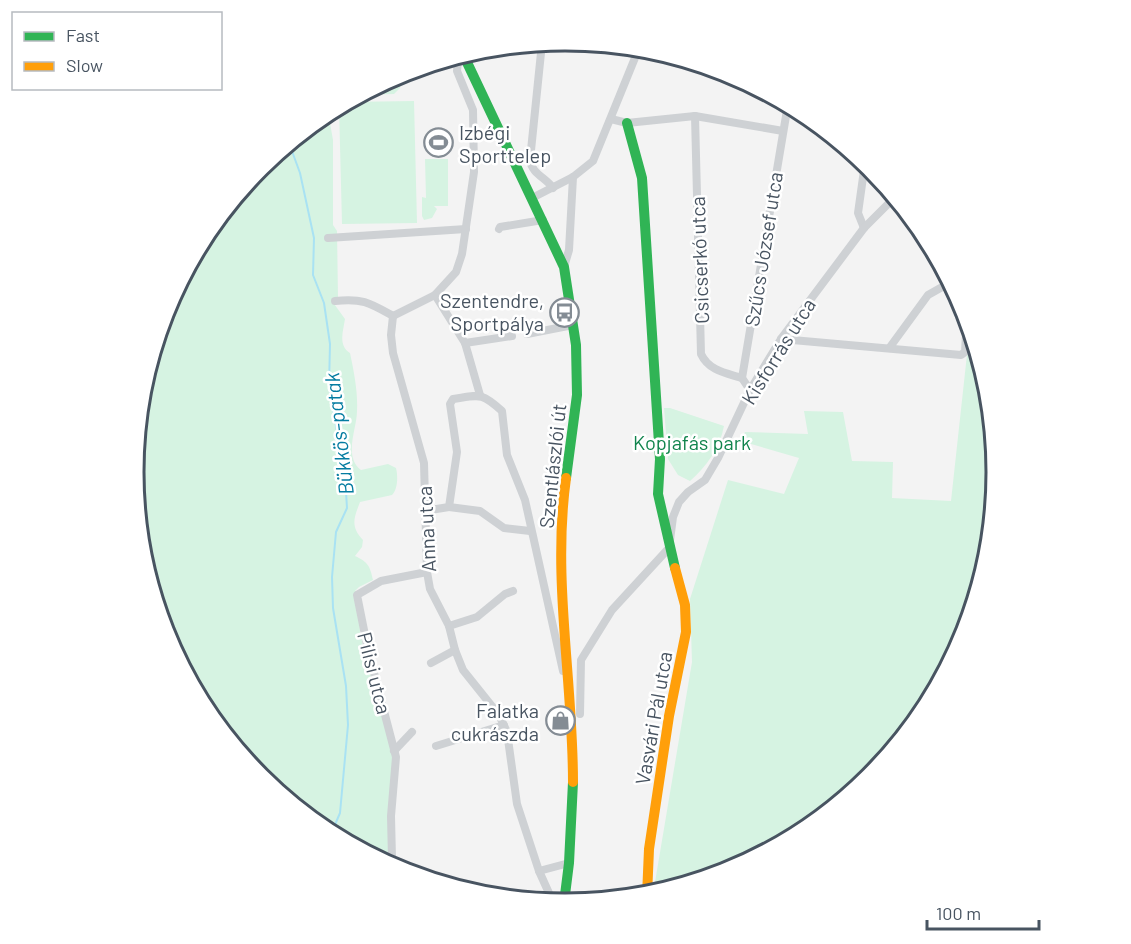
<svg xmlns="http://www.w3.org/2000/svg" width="1131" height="944" font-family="Barlow,sans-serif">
  <rect width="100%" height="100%" fill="#f3f3f3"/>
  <g fill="#d6f3e2">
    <path d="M 402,73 L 400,88 L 394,94 L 360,95 Z"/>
    <path d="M 414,101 L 417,223 L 342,224 L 339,106 L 347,102 Z"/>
    <path d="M 328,112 L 333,140 L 333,225 L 337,231 L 338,297 L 332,301 L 345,319 C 343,332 338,345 350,353 C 354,372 358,392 357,411 C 357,429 343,456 361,470 L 388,464 L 396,468 C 398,476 398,489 392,495 L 360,502 C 354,518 350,526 363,540 L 362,547 L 355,556 C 368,562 370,566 373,580 L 359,587 L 355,591 L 359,593 L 360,634 L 373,681 L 393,742 L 391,798 L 395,868 L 325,831 L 260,777 L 207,711 L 167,637 L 142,556 L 134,472 L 142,387 L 167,307 L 207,232 L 261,167 Z"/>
    <path d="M 425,159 L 448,159 L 448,206 L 434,206 L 437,209 L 432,218 L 424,220 L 422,216 L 422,197 L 426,198 Z"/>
    <path d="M 970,327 L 989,388 L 997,472 L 989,557 L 964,637 L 924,712 L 870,777 L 805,831 L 730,871 L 653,894 L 692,662 L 690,599 L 728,480 L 784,494 L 799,458 L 741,441 L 745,432 L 808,434 L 804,411 L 843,412 L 852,461 L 893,462 L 892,498 L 951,501 Z"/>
    <path d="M 664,408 L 670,408 L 724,426 C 720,448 706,467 690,481 L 678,475 L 668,459 Z"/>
  </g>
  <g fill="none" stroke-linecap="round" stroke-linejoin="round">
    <path stroke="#a9e2f3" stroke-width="2" d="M 289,143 L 300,173 L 314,238 L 313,275 L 324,303 L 330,344 L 329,386 L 345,476 L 347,508 L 336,532 L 332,577 L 333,608 L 346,686 L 348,725 L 340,813 L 331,834"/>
    <g stroke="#ced1d4" stroke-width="8">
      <path d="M 542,43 L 530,160 C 532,174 545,177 553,188"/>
      <path d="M 695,116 L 701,354 C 709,371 726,373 742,378"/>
      <path d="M 611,119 L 627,123 L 695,116 L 783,131"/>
      <path d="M 532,198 L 573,177 L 593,161 L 639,48"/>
      <path d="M 864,228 L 858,213 L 865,163"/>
      <path d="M 499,229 L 500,227 L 543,220"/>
      <path d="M 328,238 L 466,229"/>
      <path d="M 564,267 L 569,250 L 573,177"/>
      <path d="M 435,295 L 465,343 L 480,395"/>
      <path d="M 335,301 C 363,298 370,303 393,316"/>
      <path d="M 393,316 L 391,335 L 393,353 L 424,463 L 427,572 L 430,589 L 449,626 L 455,650 L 463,670 L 499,715 L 507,732 L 517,804 L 539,871 L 553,902"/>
      <path d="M 393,316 L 435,295 L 456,272 L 462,254 L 474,172 L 473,110 L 457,71 L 458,61 L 461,55"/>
      <path d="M 527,334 L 573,325"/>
      <path d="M 781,339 L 961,355 L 965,352 L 967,317"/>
      <path d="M 465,343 L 512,336"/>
      <path d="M 890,347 L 928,295 L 951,282"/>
      <path d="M 750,390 L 742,378 L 788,104"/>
      <path d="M 449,507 L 480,511 L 504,528 L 530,531"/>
      <path d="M 424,511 L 449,507 L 457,452 L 450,404 L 453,399 C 480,395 481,392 502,411 L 507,455 L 525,500 L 563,671"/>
      <path d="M 449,626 L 477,617 L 505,594 L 513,591"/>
      <path d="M 431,663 L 455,650"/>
      <path d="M 580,714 L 581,660 L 612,610 L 669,548 L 673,517 L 679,502 L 688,492 L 705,480 L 718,458 L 750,390 L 781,339 L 864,228 L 895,197"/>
      <path d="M 436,746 L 504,725"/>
      <path d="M 394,751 L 412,732"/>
      <path d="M 391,865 L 392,859 L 391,816 L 396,757 L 368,650 L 357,595 L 381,581 L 427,572"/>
      <path d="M 539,871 L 569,863"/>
    </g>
    <g stroke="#30b455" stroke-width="10">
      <path d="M 463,54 L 564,267 L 576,345 L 577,395 L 566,478"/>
      <path d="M 627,123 L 642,178 L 660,459 L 658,494 L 675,568"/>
      <path d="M 564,903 L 569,863 L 573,782"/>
    </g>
    <g stroke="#ff9f0a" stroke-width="10">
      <path d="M 566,478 C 552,579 573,680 573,782"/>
      <path d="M 647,896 L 649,849 L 669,716 L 686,632 L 685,605 L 675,568"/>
    </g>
  </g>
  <defs>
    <symbol id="stadium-ring" viewBox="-11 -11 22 22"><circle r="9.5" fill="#fff" stroke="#848c94" stroke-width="1.5"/><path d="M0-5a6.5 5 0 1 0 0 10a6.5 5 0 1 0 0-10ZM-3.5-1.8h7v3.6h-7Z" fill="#848c94"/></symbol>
    <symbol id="bus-ring" viewBox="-11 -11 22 22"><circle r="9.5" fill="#fff" stroke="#848c94" stroke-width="1.5"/><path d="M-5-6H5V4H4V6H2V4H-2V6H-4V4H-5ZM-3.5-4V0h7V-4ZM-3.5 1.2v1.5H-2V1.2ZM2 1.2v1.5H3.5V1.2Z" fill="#848c94"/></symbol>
    <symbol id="shop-ring" viewBox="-11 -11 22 22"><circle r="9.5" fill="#fff" stroke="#848c94" stroke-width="1.5"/><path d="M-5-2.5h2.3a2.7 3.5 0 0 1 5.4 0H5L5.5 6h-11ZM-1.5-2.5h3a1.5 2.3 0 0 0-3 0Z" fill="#848c94"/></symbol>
  </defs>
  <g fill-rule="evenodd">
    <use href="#stadium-ring" x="422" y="126" width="33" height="33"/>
    <use href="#bus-ring" x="548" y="296" width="33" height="33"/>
    <use href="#shop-ring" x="544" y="704" width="33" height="33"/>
  </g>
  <g text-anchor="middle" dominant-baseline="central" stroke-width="5" stroke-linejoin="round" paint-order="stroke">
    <g font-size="20" fill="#485461" stroke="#fff" text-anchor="end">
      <text x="459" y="132" text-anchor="start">Izbégi<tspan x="459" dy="23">Sporttelep</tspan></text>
      <text x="544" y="300">Szentendre,<tspan x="544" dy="23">Sportpálya</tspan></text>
      <text x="539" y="710">Falatka<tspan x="539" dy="23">cukrászda</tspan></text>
    </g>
    <g font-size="20" fill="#485461" stroke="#fff">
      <text transform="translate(763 249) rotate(-81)">Szűcs József utca</text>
      <text transform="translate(699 260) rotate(-92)">Csicserkó utca</text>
      <text transform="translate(778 351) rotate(-58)">Kisforrás utca</text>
      <text transform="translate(552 466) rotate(-84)">Szentlászlói út</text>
      <text transform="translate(426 529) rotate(-93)">Anna utca</text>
      <text transform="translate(375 673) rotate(76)">Pilisi utca</text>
      <text transform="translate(653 718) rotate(-80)">Vasvári Pál utca</text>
    </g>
    <g font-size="20" fill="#11844d" stroke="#fff">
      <text x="692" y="442">Kopjafás park</text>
    </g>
    <g font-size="21" font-style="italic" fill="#047ca1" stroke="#fff">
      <text transform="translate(338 434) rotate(-97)">Bükkös-patak</text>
    </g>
  </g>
  <path d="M0 0H1131V944H0ZM144 472a421 421 0 1 1 842 0a421 421 0 1 1-842 0Z" fill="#fff" fill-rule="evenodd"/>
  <path fill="none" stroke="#485461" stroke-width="3" d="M144 472a421 421 0 1 1 842 0a421 421 0 1 1-842 0Z"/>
  <rect x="12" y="12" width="210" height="78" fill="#ffffff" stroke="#b6bbc0" stroke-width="1.5"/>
  <rect x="24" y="32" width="30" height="9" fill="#30b455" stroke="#b6bbc0" stroke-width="1.5"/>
  <text x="66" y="42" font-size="18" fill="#485461">Fast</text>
  <rect x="24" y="62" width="30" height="9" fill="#ff9f0a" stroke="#b6bbc0" stroke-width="1.5"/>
  <text x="66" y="72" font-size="18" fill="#485461">Slow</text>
  <path d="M927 920v9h112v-9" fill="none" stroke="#485461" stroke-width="3"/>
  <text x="936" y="920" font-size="18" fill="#485461" stroke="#ffffff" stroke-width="4.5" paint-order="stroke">100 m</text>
</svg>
